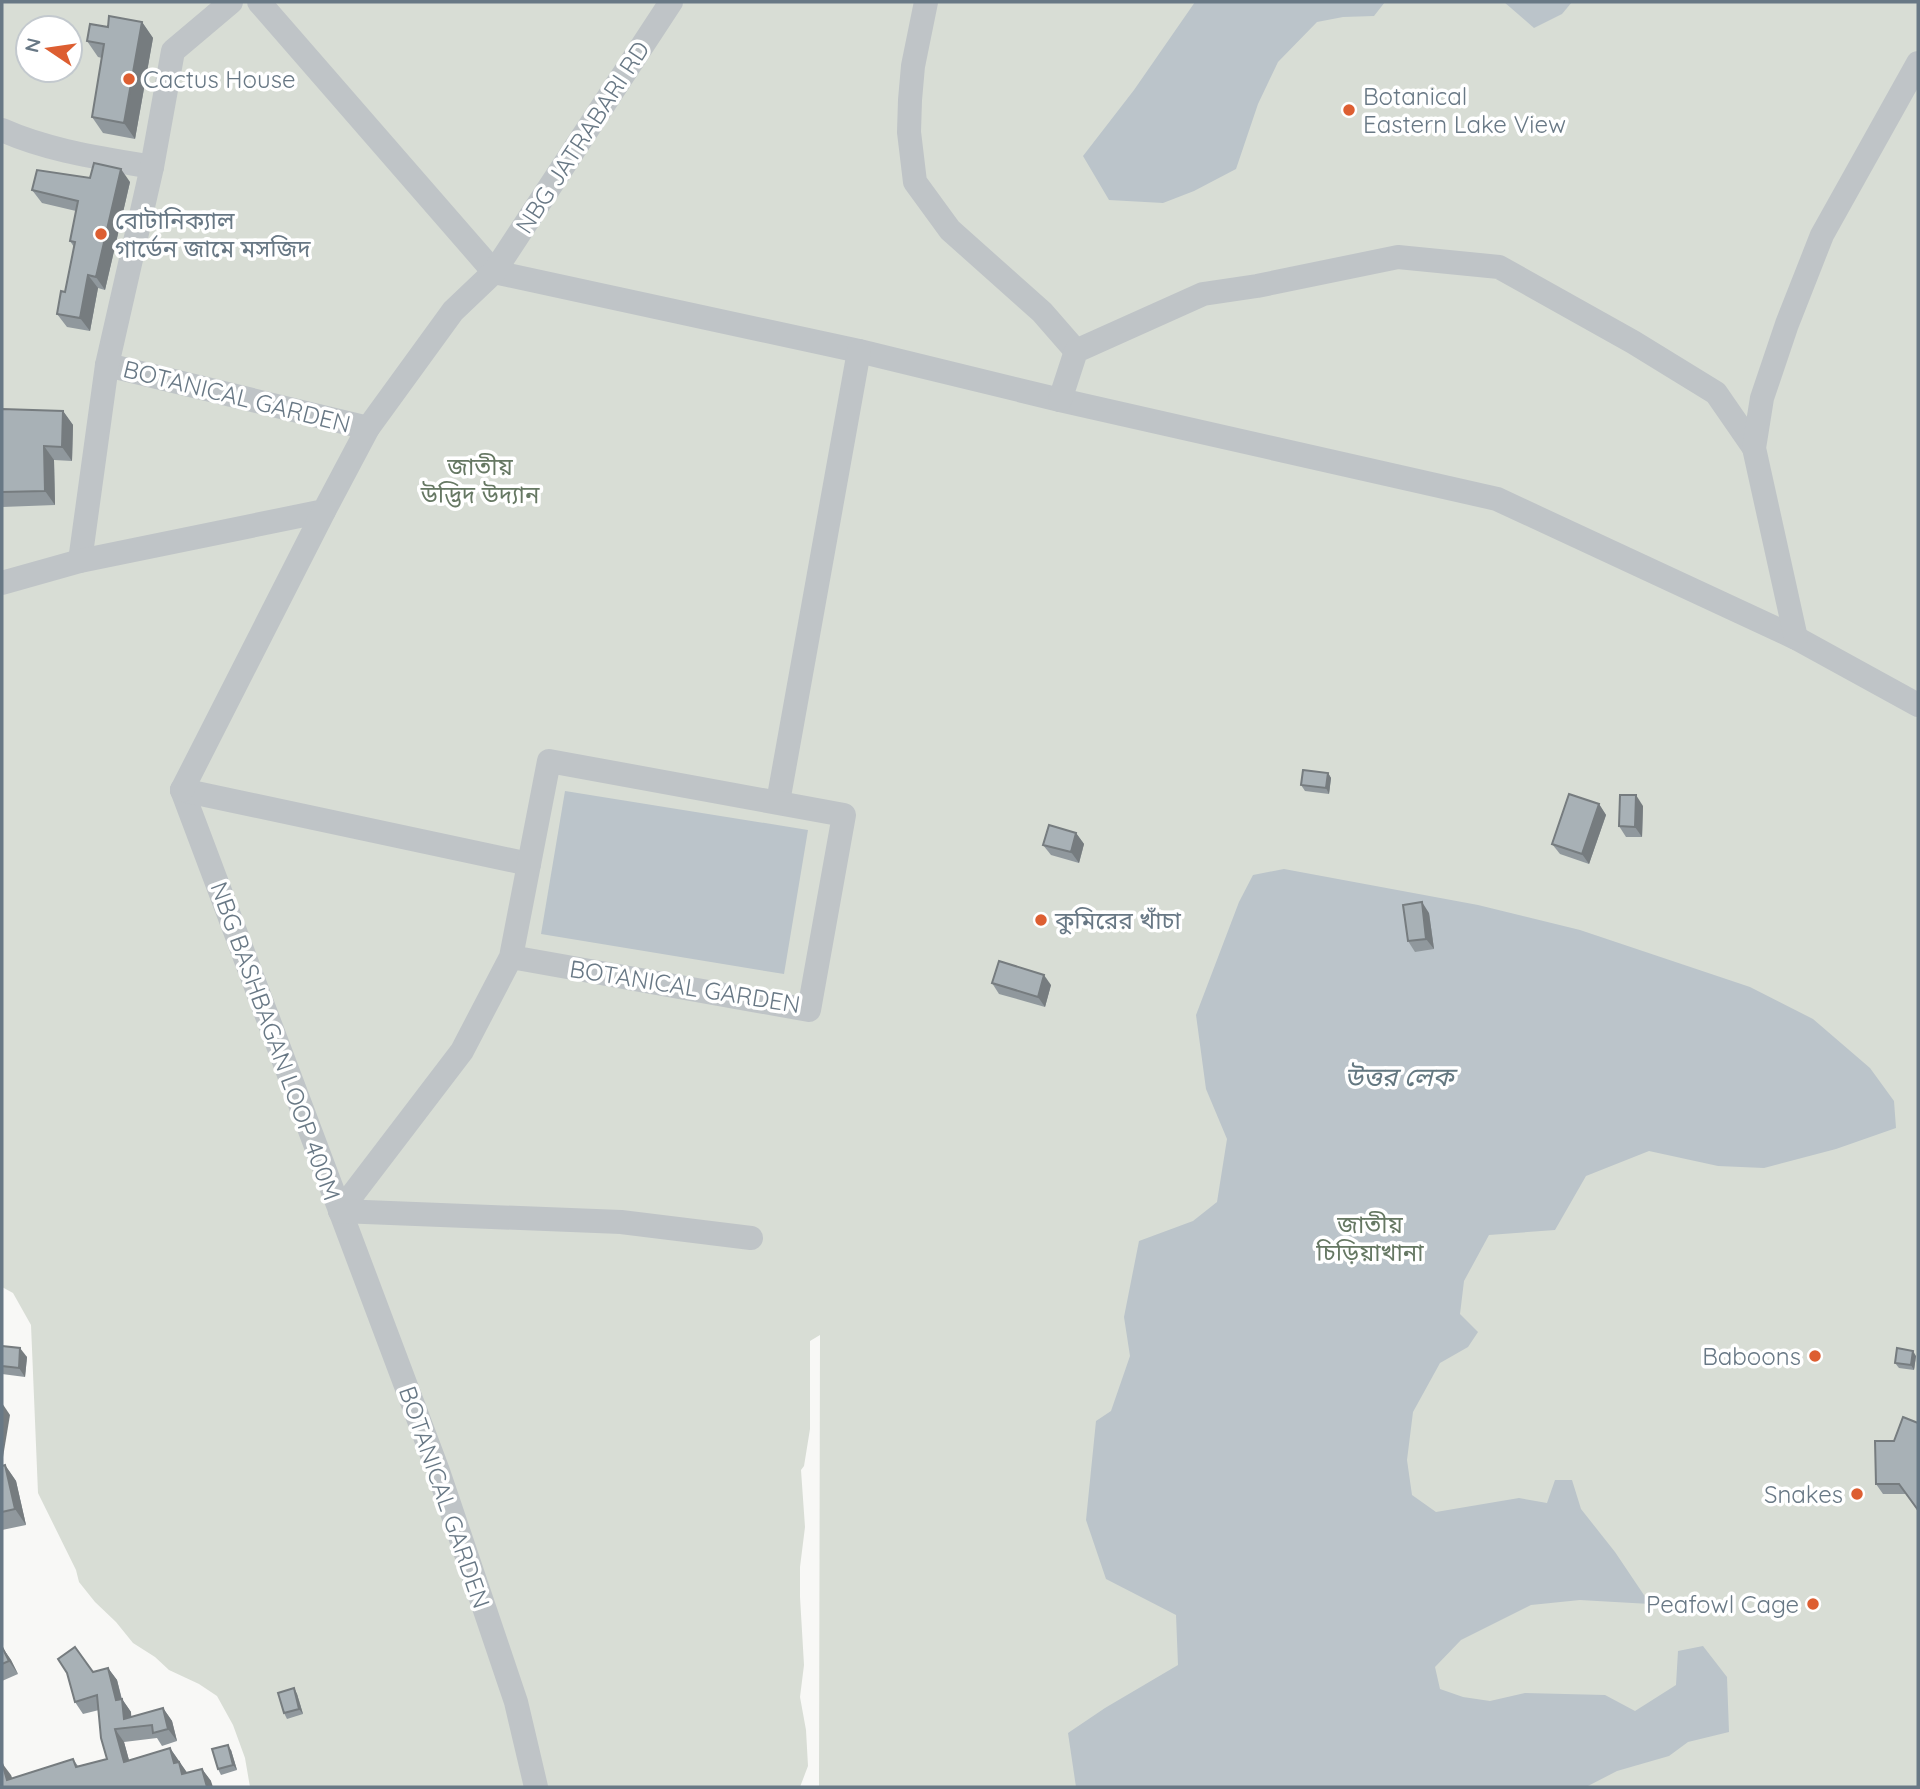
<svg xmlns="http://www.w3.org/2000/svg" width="1920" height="1789" font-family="Quicksand,'Noto Sans Bengali',sans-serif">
  <rect width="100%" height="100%" fill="#f8f8f6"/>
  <path fill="#d8ddd5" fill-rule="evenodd" d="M 2,2 L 1918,2 L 1918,1787 L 819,1787 L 820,1335 L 810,1341 L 810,1429 L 804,1466 L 801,1470 L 805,1527 L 800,1567 L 800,1597 L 804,1665 L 800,1697 L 806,1730 L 808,1766 L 800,1787 L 250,1787 L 245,1758 L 233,1725 L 217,1696 L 199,1684 L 169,1670 L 155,1657 L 133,1643 L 116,1622 L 95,1602 L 79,1582 L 76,1570 L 38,1493 L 31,1325 L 13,1293 L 2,1287 ZM 28,28 L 70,28 L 70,70 L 28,70 Z"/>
  <g fill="#bbc4ca">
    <path d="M 1195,2 L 1385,2 L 1374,16 L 1343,17 L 1317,22 L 1278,62 L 1258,104 L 1236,169 L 1194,191 L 1163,203 L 1109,200 L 1083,156 L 1134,90 Z"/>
    <path d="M 1504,2 L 1572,2 L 1562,14 L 1534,28 Z"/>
    <path d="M 565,791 L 808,830 L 784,974 L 541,934 Z"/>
    <path d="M 1284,869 L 1478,905 L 1580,930 L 1750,987 L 1813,1019 L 1870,1068 L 1894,1101 L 1896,1128 L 1836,1149 L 1764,1168 L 1718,1166 L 1649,1151 L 1586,1176 L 1555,1230 L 1489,1235 L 1464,1281 L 1460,1314 L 1478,1332 L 1468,1347 L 1440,1363 L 1413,1412 L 1407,1460 L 1412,1495 L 1436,1512 L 1519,1498 L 1547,1503 L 1555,1480 L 1572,1480 L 1581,1509 L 1615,1552 L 1650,1604 L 1580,1600 L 1531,1605 L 1461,1640 L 1435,1667 L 1440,1689 L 1463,1697 L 1490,1701 L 1525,1693 L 1605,1695 L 1635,1711 L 1676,1685 L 1678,1651 L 1703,1646 L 1727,1677 L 1729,1732 L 1688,1742 L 1669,1756 L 1617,1771 L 1586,1787 L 1076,1787 L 1068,1733 L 1105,1708 L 1178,1665 L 1176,1615 L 1106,1579 L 1086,1520 L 1096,1421 L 1111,1411 L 1130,1356 L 1124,1317 L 1139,1241 L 1193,1221 L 1217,1202 L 1227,1139 L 1206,1089 L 1196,1015 L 1239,902 L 1253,875 Z"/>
  </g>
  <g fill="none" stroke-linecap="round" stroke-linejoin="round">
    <g stroke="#bfc4c7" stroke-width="24">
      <path d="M 259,2 L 494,272"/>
      <path d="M 926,2 L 913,66 L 910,100 L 909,132 L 915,182 L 950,230 L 1042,312 L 1076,351"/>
      <path d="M 2,130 C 49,151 101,158 152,167"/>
      <path d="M 494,272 L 859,351 L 1060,400 L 1497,499 L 1796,638 L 1918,705"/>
      <path d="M 107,365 L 368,428"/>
      <path d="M 1060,400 L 1076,351 L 1203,294 L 1257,286 L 1398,257 L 1499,267 L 1633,342 L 1716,393 L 1754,448"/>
      <path d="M 80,561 L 107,365 L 152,167 L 173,51 L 231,2"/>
      <path d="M 2,583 L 80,561 L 324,511 L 368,428 L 453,311 L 494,272 L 671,2"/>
      <path d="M 1796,638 L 1754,448 L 1762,398 L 1787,324 L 1822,235 L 1918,63"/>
      <path d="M 182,790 L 438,1471 L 516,1702 L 536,1787"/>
      <path d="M 182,790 L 529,864"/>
      <path d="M 182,790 L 324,511"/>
      <path d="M 778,802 L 859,351"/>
      <path d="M 340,1211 L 462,1051 L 511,957 L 549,761 L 844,815 L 809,1010 L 511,957"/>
      <path d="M 340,1211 L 621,1222 L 751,1238"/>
    </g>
  </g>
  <g fill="#90989d">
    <path d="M 142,22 L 153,38 L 135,139 L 103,133 L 92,117 L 102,58 L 98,57 L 87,41 L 108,27 Z"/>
    <path d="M 90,178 L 130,182 L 105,290 L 98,288 L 90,331 L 67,327 L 57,314 L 65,292 L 74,247 L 70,241 L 76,211 L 42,203 L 32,190 Z"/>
    <path d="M 2,409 L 63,411 L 73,425 L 72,461 L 54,460 L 55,505 L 2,507 Z"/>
    <path d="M 1328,773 L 1331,778 L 1329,794 L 1305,791 L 1301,785 Z"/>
    <path d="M 1599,804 L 1606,815 L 1589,864 L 1560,854 L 1552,844 Z"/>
    <path d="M 1643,806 L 1642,837 L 1626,837 L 1619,826 Z"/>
    <path d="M 1076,833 L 1084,844 L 1079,863 L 1051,855 L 1043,845 Z"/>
    <path d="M 1429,913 L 1434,949 L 1415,952 L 1408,941 Z"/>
    <path d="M 992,983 L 1051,985 L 1045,1007 L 999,994 Z"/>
    <path d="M 2,1346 L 27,1357 L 25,1377 L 2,1374 Z"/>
    <path d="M 1916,1356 L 1914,1370 L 1899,1368 L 1895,1363 Z"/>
    <path d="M 1918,1423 L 1918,1511 L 1906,1494 L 1883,1494 L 1876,1484 L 1894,1441 Z"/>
    <path d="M 5,1465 L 16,1481 L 26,1525 L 2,1530 L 2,1466 Z"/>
    <path d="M 2,1647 L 11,1660 L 18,1674 L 2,1681 Z"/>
    <path d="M 108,1668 L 117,1680 L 122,1699 L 131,1712 L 131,1717 L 163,1708 L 172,1721 L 177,1741 L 162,1746 L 157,1738 L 124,1742 L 129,1760 L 170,1748 L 187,1773 L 202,1769 L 211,1781 L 2,1787 L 11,1775 L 12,1778 L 73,1759 L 78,1766 L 107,1759 L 99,1710 L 83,1714 L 75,1702 L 93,1672 Z"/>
    <path d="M 294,1688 L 297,1694 L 303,1714 L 287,1719 L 284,1713 Z"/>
    <path d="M 231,1750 L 237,1770 L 221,1775 L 218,1769 Z"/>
  </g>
  <g fill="#767c7f">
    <path d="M 142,22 L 153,38 L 135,139 L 124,123 Z"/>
    <path d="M 121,169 L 130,182 L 105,290 L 96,277 Z"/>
    <path d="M 88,275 L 98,288 L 90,331 L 80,318 Z"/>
    <path d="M 63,411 L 73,425 L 72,461 L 62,447 Z"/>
    <path d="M 44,446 L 54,460 L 55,505 L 45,491 Z"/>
    <path d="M 1328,773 L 1331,778 L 1329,794 L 1326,788 Z"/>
    <path d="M 1636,795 L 1643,806 L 1642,837 L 1635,827 Z"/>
    <path d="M 1599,804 L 1606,815 L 1589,864 L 1582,854 Z"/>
    <path d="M 1076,833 L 1084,844 L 1079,863 L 1071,852 Z"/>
    <path d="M 1422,902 L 1429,913 L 1434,949 L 1426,939 Z"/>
    <path d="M 1044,975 L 1051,985 L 1045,1007 L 1038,997 Z"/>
    <path d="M 20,1348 L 27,1357 L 25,1377 L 19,1368 Z"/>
    <path d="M 1913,1351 L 1916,1356 L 1914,1370 L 1911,1365 Z"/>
    <path d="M 2,1403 L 10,1415 L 2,1463 Z"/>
    <path d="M 5,1465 L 16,1481 L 26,1525 L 15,1509 Z"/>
    <path d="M 2,1647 L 11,1660 L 18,1674 L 9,1661 Z"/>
    <path d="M 108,1668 L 117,1680 L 122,1701 L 122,1699 L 131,1712 L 132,1727 L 124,1719 L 116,1700 Z"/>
    <path d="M 294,1688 L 297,1694 L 303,1714 L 299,1709 Z"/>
    <path d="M 163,1708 L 172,1721 L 177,1741 L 168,1729 Z"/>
    <path d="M 115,1729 L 124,1742 L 133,1775 L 124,1762 Z"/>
    <path d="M 228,1745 L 231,1750 L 237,1770 L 233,1765 Z"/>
    <path d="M 170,1748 L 188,1774 L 191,1787 L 174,1763 Z"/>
    <path d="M 2,1763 L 11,1775 L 14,1787 L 7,1780 Z"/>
    <path d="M 202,1769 L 211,1781 L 213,1787 L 207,1787 Z"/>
  </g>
  <g fill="#a8b1b6" stroke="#767c7f" stroke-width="2">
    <path d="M 109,16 L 142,22 L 124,123 L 92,117 L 104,44 L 87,41 L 90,24 L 108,27 Z"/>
    <path d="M 94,163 L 121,169 L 96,277 L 88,275 L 80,318 L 57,314 L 61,291 L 65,292 L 75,242 L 70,241 L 78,201 L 32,190 L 37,170 L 90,178 Z"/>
    <path d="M 2,409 L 63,411 L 62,447 L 44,446 L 45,491 L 2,492 Z"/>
    <path d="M 1303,770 L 1328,773 L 1326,788 L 1301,785 Z"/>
    <path d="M 1569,794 L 1599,804 L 1582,854 L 1552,844 Z"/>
    <path d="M 1620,795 L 1636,795 L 1635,827 L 1619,826 Z"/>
    <path d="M 1049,825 L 1076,833 L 1071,852 L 1043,845 Z"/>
    <path d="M 1422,902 L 1426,939 L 1408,941 L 1403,905 Z"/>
    <path d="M 999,961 L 1044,975 L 1038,997 L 992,983 Z"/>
    <path d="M 2,1346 L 20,1348 L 19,1368 L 2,1366 Z"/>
    <path d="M 1897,1348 L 1913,1351 L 1911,1365 L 1895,1363 Z"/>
    <path d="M 1903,1417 L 1918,1423 L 1918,1510 L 1899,1484 L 1876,1484 L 1875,1441 L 1894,1441 Z"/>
    <path d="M 5,1465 L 15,1509 L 2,1512 L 2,1466 Z"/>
    <path d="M 2,1647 L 9,1661 L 2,1664 Z"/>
    <path d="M 75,1647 L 93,1672 L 108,1668 L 116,1700 L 122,1699 L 124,1719 L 163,1708 L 168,1729 L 153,1733 L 152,1725 L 115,1729 L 124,1762 L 170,1748 L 174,1763 L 179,1762 L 182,1774 L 202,1769 L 207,1787 L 2,1787 L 2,1763 L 7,1780 L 73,1759 L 76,1767 L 107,1759 L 101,1738 L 97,1695 L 75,1702 L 67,1673 L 58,1659 Z"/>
    <path d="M 294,1688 L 299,1709 L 284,1713 L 278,1693 Z"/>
    <path d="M 228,1745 L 233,1765 L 218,1769 L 212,1749 Z"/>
  </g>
  <g fill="#dd5e31" stroke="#fff" stroke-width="2.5">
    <circle cx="129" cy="79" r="7"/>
    <circle cx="1349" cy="110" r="7"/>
    <circle cx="101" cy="234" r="7"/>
    <circle cx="1041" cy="920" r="7"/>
    <circle cx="1815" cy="1356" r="7"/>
    <circle cx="1857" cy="1494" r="7"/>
    <circle cx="1813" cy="1604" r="7"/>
  </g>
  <g text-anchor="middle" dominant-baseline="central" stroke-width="7" stroke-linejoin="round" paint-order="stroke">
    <g font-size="24" fill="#687885" stroke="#fff" text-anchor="start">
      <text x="143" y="79">Cactus House</text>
      <text x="1363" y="96">Botanical<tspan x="1363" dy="28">Eastern Lake View</tspan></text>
      <text x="115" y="220">বোটানিক্যাল<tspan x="115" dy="28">গার্ডেন জামে মসজিদ</tspan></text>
      <text x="1055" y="920">কুমিরের খাঁচা</text>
      <text x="1801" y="1356" text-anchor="end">Baboons</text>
      <text x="1843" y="1494" text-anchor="end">Snakes</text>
      <text x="1799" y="1604" text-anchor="end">Peafowl Cage</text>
    </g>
    <g font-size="24" fill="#687885" stroke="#fff">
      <text transform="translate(582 137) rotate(-57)">NBG JATRABARI RD</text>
      <text transform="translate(237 396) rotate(14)">BOTANICAL GARDEN</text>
      <text transform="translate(685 986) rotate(9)">BOTANICAL GARDEN</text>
      <text transform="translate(276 1041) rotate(70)">NBG BASHBAGAN LOOP 400M</text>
      <text transform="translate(445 1497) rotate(71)">BOTANICAL GARDEN</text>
    </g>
    <g font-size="24" fill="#667863" stroke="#fff">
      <text x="480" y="466">জাতীয়<tspan x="480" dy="28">উদ্ভিদ উদ্যান</tspan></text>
      <text x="1370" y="1224">জাতীয়<tspan x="1370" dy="28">চিড়িয়াখানা</tspan></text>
    </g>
    <g font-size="26" font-style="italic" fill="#647881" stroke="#fff">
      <text x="1399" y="1076">উত্তর লেক</text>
    </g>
  </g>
  <rect width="1920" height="1789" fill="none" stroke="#687885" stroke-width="7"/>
  <g transform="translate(49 49) rotate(283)"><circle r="33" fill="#ffffff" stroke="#c3c9ce" stroke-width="2"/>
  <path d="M0-5L12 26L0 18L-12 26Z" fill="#dd5e31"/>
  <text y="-10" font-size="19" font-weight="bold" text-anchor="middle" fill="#687885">N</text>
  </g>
</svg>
